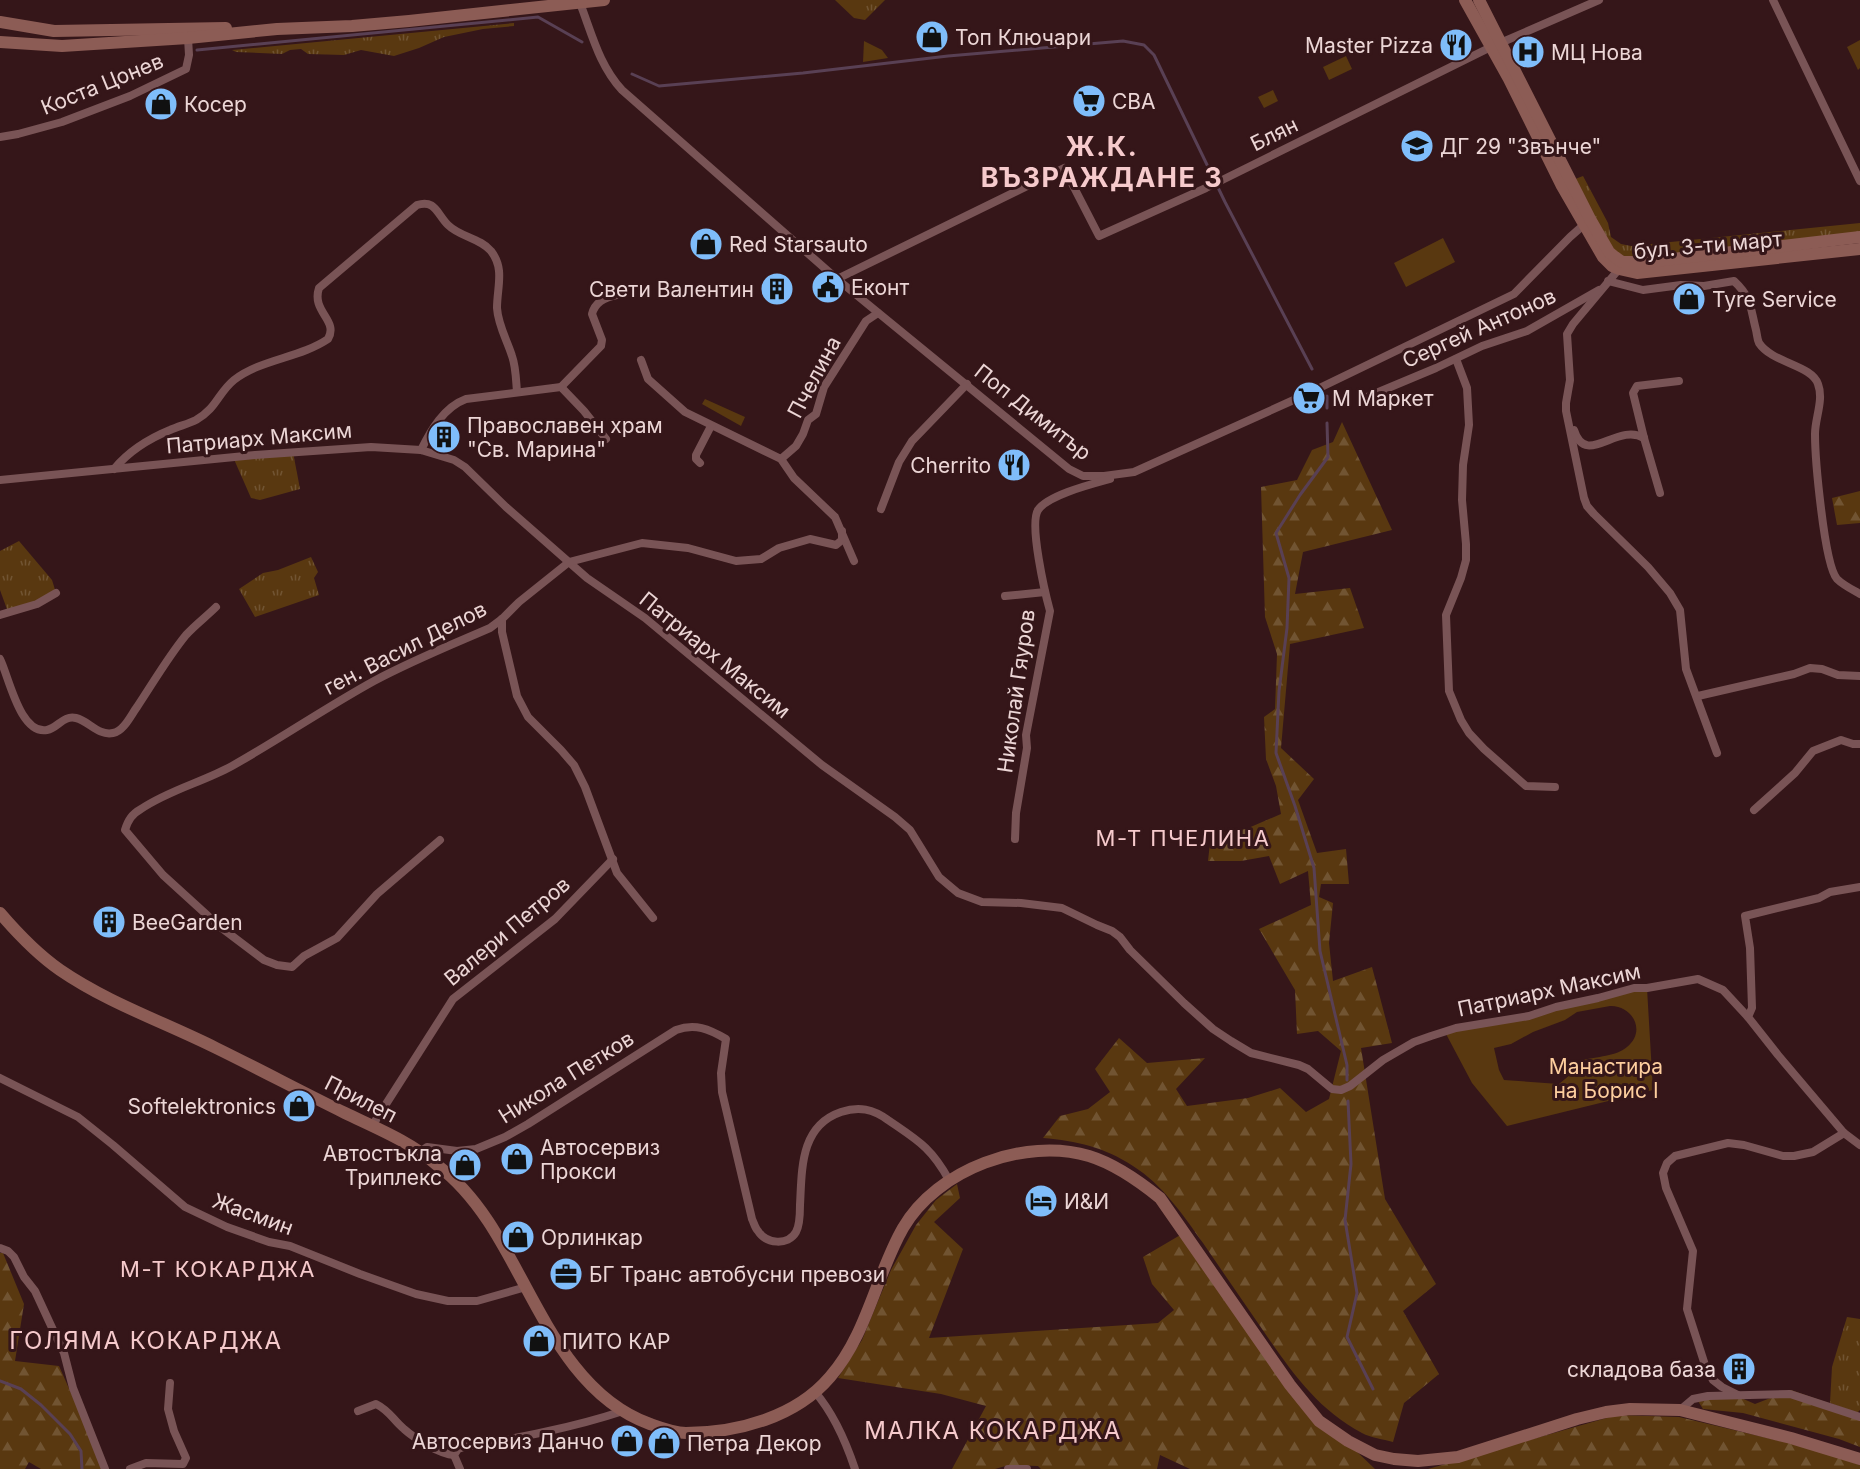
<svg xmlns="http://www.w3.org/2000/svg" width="1860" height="1469" font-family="Inter,sans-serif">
  <defs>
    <pattern id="grass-tufts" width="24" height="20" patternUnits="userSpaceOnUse" patternTransform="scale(1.5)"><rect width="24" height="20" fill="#593810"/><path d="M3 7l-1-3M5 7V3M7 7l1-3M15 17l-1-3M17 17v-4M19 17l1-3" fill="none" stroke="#715432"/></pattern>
    <pattern id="forest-firs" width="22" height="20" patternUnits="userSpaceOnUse" patternTransform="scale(1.5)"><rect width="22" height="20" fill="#593810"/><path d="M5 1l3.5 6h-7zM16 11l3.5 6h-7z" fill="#715432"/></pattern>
  </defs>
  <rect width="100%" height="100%" fill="#351619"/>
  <g fill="url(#grass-tufts)">
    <path d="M 835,0 L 885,0 L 865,20 L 854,18 Z"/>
    <path d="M 514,23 L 514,26 L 483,29 L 444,37 L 419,48 L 394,56 L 361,50 L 344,55 L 308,54 L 301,49 L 290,50 L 282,54 L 236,52 L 232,50 Z"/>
    <path d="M 1583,176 L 1608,223 L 1611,237 L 1621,244 L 1631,246 L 1860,223 L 1860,237 L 1622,262 L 1570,181 Z"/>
    <path d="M 293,452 L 300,489 L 260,500 L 251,498 L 233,457 Z"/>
    <path d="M 19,541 L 52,580 L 56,593 L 8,612 L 0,590 L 0,551 Z"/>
    <path d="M 311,557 L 318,572 L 314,578 L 319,595 L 255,617 L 239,589 L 263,573 L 278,570 Z"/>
    <path d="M 1847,1317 L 1860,1319 L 1860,1410 L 1857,1413 L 1830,1403 L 1832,1367 Z"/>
  </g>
  <g fill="url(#forest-firs)">
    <path d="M 1342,422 L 1392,530 L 1303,552 L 1295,594 L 1350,588 L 1364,628 L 1290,644 L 1281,748 L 1314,779 L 1298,800 L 1317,853 L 1346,849 L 1349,884 L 1321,884 L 1319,897 L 1333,903 L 1329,943 L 1333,981 L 1372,967 L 1392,1043 L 1361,1048 L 1385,1199 L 1436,1284 L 1403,1311 L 1439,1374 L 1404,1403 L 1393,1442 C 1383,1439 1371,1438 1362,1433 C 1316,1409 1288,1367 1260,1326 C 1241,1298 1222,1271 1203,1243 C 1183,1215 1163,1185 1133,1166 C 1104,1147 1077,1141 1043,1138 L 1060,1116 L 1088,1109 L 1110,1092 L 1095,1069 L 1119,1038 L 1147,1063 L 1205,1058 L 1176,1089 L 1187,1106 L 1248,1098 L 1280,1088 L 1306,1112 L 1329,1099 L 1341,1051 L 1318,1031 L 1297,1034 L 1295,990 L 1259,929 L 1311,905 L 1308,871 L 1280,884 L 1269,856 L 1241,861 L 1208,861 L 1211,834 L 1246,829 L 1281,814 L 1276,786 L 1266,759 L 1264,717 L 1275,709 L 1277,654 L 1265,617 L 1261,487 L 1297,480 L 1312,450 L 1333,442 Z"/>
    <path d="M 1860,491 L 1860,523 L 1837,525 L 1832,498 Z"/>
    <path d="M 957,1184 L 960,1198 L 934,1222 L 963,1249 L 929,1338 L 1158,1323 L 1174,1310 L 1152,1284 L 1143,1257 L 1182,1234 L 1308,1416 L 1335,1438 L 1353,1448 L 1375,1469 L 1190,1469 L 1160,1455 L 1157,1469 L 1041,1469 L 1038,1466 L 1009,1465 L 995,1469 L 952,1469 L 986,1406 L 941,1394 L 838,1378 L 862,1340 L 891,1270 L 916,1225 L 936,1200 Z"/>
    <path d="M 0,1253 L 3,1253 L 24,1304 L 15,1361 L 59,1366 L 79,1411 L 102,1469 L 41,1469 L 29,1462 L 25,1469 L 0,1469 Z"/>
    <path d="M 1791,1390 L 1860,1414 L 1860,1447 L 1839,1439 L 1743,1413 L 1703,1409 L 1698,1401 L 1725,1391 L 1755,1404 Z"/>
    <path d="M 1617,1415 L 1679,1417 L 1814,1449 L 1860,1465 L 1860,1469 L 1428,1469 Z"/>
  </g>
  <g fill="#593810" fill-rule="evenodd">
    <path d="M 1860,40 L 1860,68 L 1858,70 L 1847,47 Z"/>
    <path d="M 864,41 L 882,50 L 888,58 L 863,62 Z"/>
    <path d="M 1346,56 L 1352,69 L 1329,80 L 1323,67 Z"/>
    <path d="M 1273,90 L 1278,101 L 1264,108 L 1258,97 Z"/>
    <path d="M 1443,238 L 1455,262 L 1406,287 L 1394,263 Z"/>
    <path d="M 705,399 L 745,417 L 741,426 L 702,404 Z"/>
    <path d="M 1647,988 L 1653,1090 L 1507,1126 L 1472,1083 L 1445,1032 ZM 1610,1006 C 1632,1005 1647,1031 1627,1047 C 1617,1056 1596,1057 1582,1060 L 1577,1069 L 1559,1084 L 1504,1080 L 1499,1070 L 1494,1048 L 1511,1044 L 1533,1032 L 1565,1020 L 1577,1012 Z"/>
  </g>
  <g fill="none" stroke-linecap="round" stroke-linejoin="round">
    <g stroke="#594054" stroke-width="3">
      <path d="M 197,50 L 538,17 L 582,42"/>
      <path d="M 632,74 L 659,86 L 803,73 L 948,56 L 1123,41 L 1144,45 L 1154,55 L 1225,202 L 1312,369"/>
      <path d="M 1327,396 L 1327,408"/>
      <path d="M 1327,423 L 1328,457 L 1300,495 L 1276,533 L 1289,578 L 1287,628 L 1279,691 L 1276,753 L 1295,806 L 1314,868 L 1320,951 L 1347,1065 L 1347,1080"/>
      <path d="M 1348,1101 L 1351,1164 L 1345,1220 L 1357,1293 L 1347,1337 L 1373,1389"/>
      <path d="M 0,1381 L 21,1389 L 41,1405 L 70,1434 L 81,1451 L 82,1469"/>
    </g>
    <g stroke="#795456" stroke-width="8">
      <path d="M 1773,0 L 1860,181"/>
      <path d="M 580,3 C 592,34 599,65 622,90 L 837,279 L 1069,469 L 1083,476 L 1104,476 L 1134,472 L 1307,394 L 1514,294 L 1570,237 L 1587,222"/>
      <path d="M 0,137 L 18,134 L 62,122 L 130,96 L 186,69 L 189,55 L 188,38"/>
      <path d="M 1621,265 L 1619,269 L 1573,324 L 1567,334 L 1570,380 L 1566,403 L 1566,411 L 1584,498 L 1587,506 L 1594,514 L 1648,567 L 1670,593 L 1680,610 L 1686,669 L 1717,753"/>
      <path d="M 837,279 L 1064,168 L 1099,236 L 1206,188 L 1491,47 L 1599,0"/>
      <path d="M 1608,281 L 1643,290 L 1681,285 L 1704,286 L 1734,281 C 1752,298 1750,307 1756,330 C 1757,334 1757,339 1759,343 C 1772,363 1812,365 1818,384 C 1824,400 1815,418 1815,434 C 1815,457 1824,564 1837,579 C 1843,585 1853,590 1860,594"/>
      <path d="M 1456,359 L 1467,388 L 1469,425 L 1463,465 L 1462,500 L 1466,544 L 1466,560 L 1461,578 L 1446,615 L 1449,691 L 1461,720 L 1469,733 L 1484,749 L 1526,786 L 1555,787"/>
      <path d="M 641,360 L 648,379 L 685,412 L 781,459 L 794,478 L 835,517 L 854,561"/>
      <path d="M 561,387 L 601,346 L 602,340 L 592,314 C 595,302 605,297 617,295"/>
      <path d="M 1369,396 L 1436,368 L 1482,346 L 1527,331 L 1599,290"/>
      <path d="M 1574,430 C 1586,468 1617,422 1644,438"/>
      <path d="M 421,450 C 431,430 444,407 466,399 L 561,387 L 584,411 L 606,439"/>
      <path d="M 781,459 L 796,446 L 803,434 L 808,420 L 816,414 L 824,387 L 866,321 L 878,313"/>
      <path d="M 700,463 L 696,459 L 696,455 L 711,426"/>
      <path d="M 114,469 C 129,451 148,439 170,430 C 179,426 188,424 196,420 C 217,408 218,393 234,380 C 261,359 300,358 328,339 C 339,320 311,312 319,288 L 417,205 C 435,199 437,214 448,225 C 460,237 480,238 491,251 C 505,269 497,287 497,308 C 498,325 507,340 512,356 C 516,367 516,381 517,392"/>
      <path d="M 0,480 L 255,455 L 371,447 L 421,450 L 454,460 L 465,467 L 506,507 L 587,578 L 645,618 L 822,765 L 895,817 L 910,830 L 939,877 L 958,893 L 982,902 L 1021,903 L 1062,908 L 1097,925 L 1112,931 L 1120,937 L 1130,950 L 1184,1003 L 1213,1029 L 1231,1041 L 1251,1053 L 1299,1065 L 1308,1069 L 1332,1089 L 1341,1090 L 1350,1086 L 1383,1060 L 1414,1042 L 1431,1036 L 1456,1028 L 1529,1016 L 1556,1007 L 1598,998 L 1634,988 L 1647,988 L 1698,979 L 1723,990 L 1748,1017"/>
      <path d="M 1660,493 L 1644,438 L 1633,393 L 1637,386 L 1679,381"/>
      <path d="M 881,509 L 899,462 L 912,441 L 967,384"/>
      <path d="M 1005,596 L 1045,592"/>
      <path d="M 0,615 L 37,604 L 56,593"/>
      <path d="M 502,619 L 502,632 L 517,696 L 528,717 L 561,750 L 574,765 L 585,787 L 617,873 L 653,918"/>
      <path d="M 0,659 C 9,677 20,735 47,730 C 58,728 63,715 76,718 C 89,721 98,736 113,733 C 124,731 131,715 137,707 C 153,683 168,657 186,635 C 195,625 207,616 216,607"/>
      <path d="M 1698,696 L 1794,674 L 1810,668 L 1822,669 L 1838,675 L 1860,676"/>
      <path d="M 1754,810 L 1795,773 L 1813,751 L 1841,740 L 1853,744 L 1860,744"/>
      <path d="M 1015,839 L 1016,813 L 1027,748 L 1026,735 L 1050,611 C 1045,593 1029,524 1038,510 C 1048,495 1092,484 1110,479"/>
      <path d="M 440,840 L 377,894 L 337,938 L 304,956 L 292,967 L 277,965 L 264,960 L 219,926 L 163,875 L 125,830 C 128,820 132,814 141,809 C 169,790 203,782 232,766 C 280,739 325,708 374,681 C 411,661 451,645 490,628 L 502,619 L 519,602 L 569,562 L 642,543 L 688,548 L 736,561 L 761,559 L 779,548 L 810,539 L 836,545 L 842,540 L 842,531"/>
      <path d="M 1860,887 L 1830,892 L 1819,898 L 1745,916 L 1750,948 L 1752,1008 L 1748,1017 L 1778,1055 L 1844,1133 L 1860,1145"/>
      <path d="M 0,1078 L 78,1117 L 113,1145 L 185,1207 L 227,1227 L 269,1242 L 290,1246 L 360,1274 L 416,1294 L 448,1301 L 477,1301 L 526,1287"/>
      <path d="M 372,1126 L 453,999 L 555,919 L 613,859"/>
      <path d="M 420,1152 L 427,1147 L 457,1151 L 476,1149 L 505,1137 L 528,1124 L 676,1030 C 695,1023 709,1029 726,1039 L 721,1073 L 722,1092 L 752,1219 C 754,1223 755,1228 758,1231 C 766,1244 788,1246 796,1232 C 800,1225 800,1213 800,1205 C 802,1169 800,1126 841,1112 C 859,1106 873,1109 888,1120 C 917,1140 931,1147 949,1180"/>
      <path d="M 0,1248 L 8,1251 L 14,1257 L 24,1277 L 35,1291 L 54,1332 L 64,1353 L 73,1388 L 105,1469"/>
      <path d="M 815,1392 C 834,1414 846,1442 855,1469"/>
      <path d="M 1738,1395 L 1722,1387 L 1713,1380 L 1705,1365 L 1687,1309 L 1693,1251 L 1666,1188 L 1663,1173 L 1667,1163 L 1675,1156 L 1728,1143 L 1744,1145 L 1783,1156 L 1794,1156 L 1813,1152 L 1844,1133"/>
      <path d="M 1680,1410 L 1693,1399 L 1708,1396 L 1790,1394 L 1860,1417"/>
      <path d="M 358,1411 L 376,1404 C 390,1411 393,1420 404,1429 C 415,1439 440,1454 454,1455"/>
      <path d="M 130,1469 L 146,1463 L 183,1464 L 186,1458 L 174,1431 L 168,1409 L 170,1383"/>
      <path d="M 460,1469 L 454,1455 L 458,1449 L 464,1447 C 517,1438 572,1428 623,1411"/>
      <path d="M 1008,1469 L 1027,1469"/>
    </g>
    <g stroke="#8c5c55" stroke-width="12">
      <path d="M 1465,0 L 1509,79 L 1562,186 L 1603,257 L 1612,266 L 1619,269 L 1637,273 L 1860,249"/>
      <path d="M 1479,0 L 1590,219 L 1609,252 L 1615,257 L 1622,262 L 1647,262 L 1860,237"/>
      <path d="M 0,22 L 54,31 L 226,28"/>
      <path d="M 0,42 L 62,46 L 188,38 L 277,29 L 352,26 L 409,21 L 604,0"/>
      <path d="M 0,913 C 18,934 37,954 60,970 C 108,1003 164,1022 216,1048 C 259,1069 302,1092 345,1113 C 376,1128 411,1142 437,1165 C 457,1180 474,1200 488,1221 C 534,1290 564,1393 650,1424 C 661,1428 674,1433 686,1433 C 738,1433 796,1417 830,1377 C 867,1335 876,1275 903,1228 C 937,1169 1025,1137 1089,1156 C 1115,1164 1139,1181 1160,1198 L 1290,1385 L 1319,1421 L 1348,1441 L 1375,1455 L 1394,1459 L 1418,1461 L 1458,1457 L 1577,1419 L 1606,1412 L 1630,1409 L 1680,1410 L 1791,1438 L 1860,1459"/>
    </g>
  </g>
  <defs>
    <symbol id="shop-disc" viewBox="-11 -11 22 22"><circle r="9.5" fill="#7fbdfa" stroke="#351619"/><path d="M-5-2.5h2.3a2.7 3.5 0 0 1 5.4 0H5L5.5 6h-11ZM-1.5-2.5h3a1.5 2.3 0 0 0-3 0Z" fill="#111"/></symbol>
    <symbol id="restaurant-disc" viewBox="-11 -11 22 22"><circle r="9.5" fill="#7fbdfa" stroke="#351619"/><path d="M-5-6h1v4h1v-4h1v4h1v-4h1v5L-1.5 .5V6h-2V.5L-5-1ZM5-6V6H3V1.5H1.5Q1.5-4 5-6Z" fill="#111"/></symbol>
    <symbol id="hospital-disc" viewBox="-11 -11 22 22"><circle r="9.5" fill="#7fbdfa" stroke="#351619"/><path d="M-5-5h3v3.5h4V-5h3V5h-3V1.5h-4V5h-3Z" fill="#111"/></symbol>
    <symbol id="supermarket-disc" viewBox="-11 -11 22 22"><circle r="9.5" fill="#7fbdfa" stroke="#351619"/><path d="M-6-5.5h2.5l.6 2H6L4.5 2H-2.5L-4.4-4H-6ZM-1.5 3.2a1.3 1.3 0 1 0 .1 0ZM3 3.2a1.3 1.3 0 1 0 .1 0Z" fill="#111"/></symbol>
    <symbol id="school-disc" viewBox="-11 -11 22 22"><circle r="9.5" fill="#7fbdfa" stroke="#351619"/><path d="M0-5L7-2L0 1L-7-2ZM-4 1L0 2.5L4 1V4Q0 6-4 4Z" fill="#111"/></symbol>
    <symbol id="civic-disc" viewBox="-11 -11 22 22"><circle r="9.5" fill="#7fbdfa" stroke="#351619"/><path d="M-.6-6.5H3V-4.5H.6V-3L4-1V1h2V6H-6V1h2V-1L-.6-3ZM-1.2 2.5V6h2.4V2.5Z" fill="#111"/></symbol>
    <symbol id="building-disc" viewBox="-11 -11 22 22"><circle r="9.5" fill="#7fbdfa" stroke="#351619"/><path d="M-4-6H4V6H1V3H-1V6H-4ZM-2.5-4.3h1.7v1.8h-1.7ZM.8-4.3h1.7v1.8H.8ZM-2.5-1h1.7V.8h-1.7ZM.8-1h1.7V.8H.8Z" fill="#111"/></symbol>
    <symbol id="hotel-disc" viewBox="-11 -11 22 22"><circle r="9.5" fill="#7fbdfa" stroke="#351619"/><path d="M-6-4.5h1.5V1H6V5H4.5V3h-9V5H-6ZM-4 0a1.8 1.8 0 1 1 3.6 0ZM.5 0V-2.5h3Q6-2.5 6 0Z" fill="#111"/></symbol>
    <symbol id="office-disc" viewBox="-11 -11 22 22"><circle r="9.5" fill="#7fbdfa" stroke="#351619"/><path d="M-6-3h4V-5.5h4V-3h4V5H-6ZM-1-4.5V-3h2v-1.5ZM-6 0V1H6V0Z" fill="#111"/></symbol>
  </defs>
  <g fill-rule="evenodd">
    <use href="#shop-disc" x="913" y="18" width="38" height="38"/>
    <use href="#restaurant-disc" x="1437" y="26" width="38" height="38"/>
    <use href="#hospital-disc" x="1509" y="33" width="38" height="38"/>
    <use href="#supermarket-disc" x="1070" y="82" width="38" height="38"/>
    <use href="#shop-disc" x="142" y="85" width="38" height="38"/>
    <use href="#school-disc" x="1398" y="127" width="38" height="38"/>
    <use href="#shop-disc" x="687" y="225" width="38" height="38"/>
    <use href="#civic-disc" x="809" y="268" width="38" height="38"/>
    <use href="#building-disc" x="758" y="270" width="38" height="38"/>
    <use href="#shop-disc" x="1670" y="280" width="38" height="38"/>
    <use href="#supermarket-disc" x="1290" y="379" width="38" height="38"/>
    <use href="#building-disc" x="425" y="418" width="38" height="38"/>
    <use href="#restaurant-disc" x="995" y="446" width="38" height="38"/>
    <use href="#building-disc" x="90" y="903" width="38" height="38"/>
    <use href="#shop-disc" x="280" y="1087" width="38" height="38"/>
    <use href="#shop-disc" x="498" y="1140" width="38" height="38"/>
    <use href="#shop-disc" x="446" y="1146" width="38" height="38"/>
    <use href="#hotel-disc" x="1022" y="1182" width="38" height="38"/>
    <use href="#shop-disc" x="499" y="1218" width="38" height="38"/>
    <use href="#office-disc" x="547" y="1255" width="38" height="38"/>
    <use href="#shop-disc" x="520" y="1322" width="38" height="38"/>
    <use href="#building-disc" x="1720" y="1350" width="38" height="38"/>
    <use href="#shop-disc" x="608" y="1422" width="38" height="38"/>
    <use href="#shop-disc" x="645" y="1424" width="38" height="38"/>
  </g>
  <g text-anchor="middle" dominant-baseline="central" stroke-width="6" stroke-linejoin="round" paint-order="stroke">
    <g font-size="21" fill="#ecd6d6" stroke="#351619" text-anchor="start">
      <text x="955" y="37">Топ Ключари</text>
      <text x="1433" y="45" text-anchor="end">Master Pizza</text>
      <text x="1551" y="52">МЦ Нова</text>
      <text x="1112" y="101">CBA</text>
      <text x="184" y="104">Косер</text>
      <text x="1440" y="146">ДГ 29 "Звънче"</text>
      <text x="729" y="244">Red Starsauto</text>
      <text x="851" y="287">Еконт</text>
      <text x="754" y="289" text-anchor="end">Свети Валентин</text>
      <text x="1712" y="299">Tyre Service</text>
      <text x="1332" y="398">М Маркет</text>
      <text x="467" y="425">Православен храм<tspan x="467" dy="24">"Св. Марина"</tspan></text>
      <text x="991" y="465" text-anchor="end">Cherrito</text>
      <text x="132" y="922">BeeGarden</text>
      <text x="276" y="1106" text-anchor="end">Softelektronics</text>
      <text x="540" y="1147">Автосервиз<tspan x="540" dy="24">Прокси</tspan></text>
      <text x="442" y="1153" text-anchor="end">Автостъкла<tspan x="442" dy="24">Триплекс</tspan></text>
      <text x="1064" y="1201">И&amp;И</text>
      <text x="541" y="1237">Орлинкар</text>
      <text x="589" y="1274">БГ Транс автобусни превози</text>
      <text x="562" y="1341">ПИТО КАР</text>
      <text x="1716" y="1369" text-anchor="end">складова база</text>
      <text x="604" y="1441" text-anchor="end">Автосервиз Данчо</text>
      <text x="687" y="1443">Петра Декор</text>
    </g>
    <g font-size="21" fill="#ecd6d6" stroke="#351619">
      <text transform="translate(102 84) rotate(-22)">Коста Цонев</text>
      <text transform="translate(1274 134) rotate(-26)">Блян</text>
      <text transform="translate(1708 245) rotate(-5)">бул. 3-ти март</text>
      <text transform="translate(1479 328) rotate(-24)">Сергей Антонов</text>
      <text transform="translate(814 377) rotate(-62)">Пчелина</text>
      <text transform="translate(1033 412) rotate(38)">Поп Димитър</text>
      <text transform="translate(259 438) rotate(-5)">Патриарх Максим</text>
      <text transform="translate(405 648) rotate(-27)">ген. Васил Делов</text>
      <text transform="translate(715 655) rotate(39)">Патриарх Максим</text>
      <text transform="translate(1016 691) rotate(-82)">Николай Гяуров</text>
      <text transform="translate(507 931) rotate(-40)">Валери Петров</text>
      <text transform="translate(1549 990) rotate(-12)">Патриарх Максим</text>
      <text transform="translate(566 1077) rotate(-32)">Никола Петков</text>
      <text transform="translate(361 1099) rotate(27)">Прилеп</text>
      <text transform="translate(253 1214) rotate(20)">Жасмин</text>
    </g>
    <g font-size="21" fill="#fdce9e" stroke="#351619">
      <text x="1606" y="1066">Манастира<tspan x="1606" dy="24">на Борис І</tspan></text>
    </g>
    <g font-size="22" letter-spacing="1.5" fill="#f6cacc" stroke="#351619">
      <text x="1183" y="838">М-Т ПЧЕЛИНА</text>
      <text x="218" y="1269">М-Т КОКАРДЖА</text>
    </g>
    <g font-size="24" letter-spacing="1.5" fill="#f6cacc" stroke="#351619">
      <text x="146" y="1340">ГОЛЯМА КОКАРДЖА</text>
      <text x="993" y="1430">МАЛКА КОКАРДЖА</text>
    </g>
    <g font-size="27" font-weight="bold" letter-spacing="1.5" fill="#f6cacc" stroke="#351619">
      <text x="1102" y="146">Ж.К.<tspan x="1102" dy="31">ВЪЗРАЖДАНЕ 3</tspan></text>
    </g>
  </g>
</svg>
